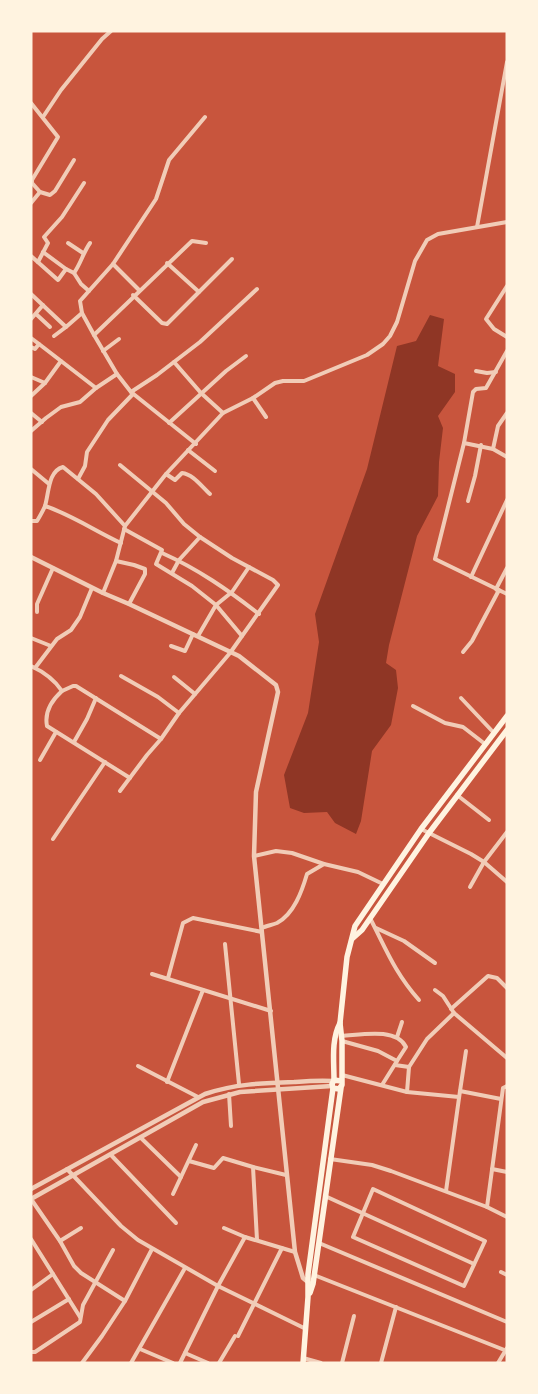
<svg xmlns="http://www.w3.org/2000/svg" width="538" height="1394" font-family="'Exo 2',sans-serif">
  <rect width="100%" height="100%" fill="#c8553d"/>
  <path fill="#8f3625" d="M 430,315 L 444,319 L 438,366 L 455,374 L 455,392 L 438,416 L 443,428 L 439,462 L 438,496 L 417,536 L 389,645 L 386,663 L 396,670 L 398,688 L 391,725 L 372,751 L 361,821 L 356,834 L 335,823 L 327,812 L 304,813 L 290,808 L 284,775 L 308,713 L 319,642 L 315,614 L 367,469 L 397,346 L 416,341 Z"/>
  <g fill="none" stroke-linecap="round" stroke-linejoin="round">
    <g stroke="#f1ccb7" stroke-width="4">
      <path d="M 31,103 L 58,137 L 32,180 L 32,183 L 40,192"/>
      <path d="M 43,117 L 61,90 L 102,39 L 111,31"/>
      <path d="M 31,203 L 40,192 L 50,195 L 55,191 L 74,160"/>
      <path d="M 477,227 L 507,62"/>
      <path d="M 68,243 L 83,253"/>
      <path d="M 43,252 L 66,269"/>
      <path d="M 31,256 L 58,280 L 66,269 L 74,273 C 81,263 83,253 90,243"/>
      <path d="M 38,262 L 48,243 L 44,237 L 62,217 L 84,183"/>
      <path d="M 167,263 L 199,292"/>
      <path d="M 113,264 L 139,290"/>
      <path d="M 74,273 L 81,284 L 89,291"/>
      <path d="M 507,286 L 486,319 L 494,329 L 507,337"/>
      <path d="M 31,294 L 66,327 L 82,313"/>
      <path d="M 133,295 L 162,323 L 167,324 L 232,259"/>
      <path d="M 36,314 L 50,327"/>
      <path d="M 31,319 L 43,305"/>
      <path d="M 94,335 L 192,241 L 206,243"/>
      <path d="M 54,336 L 66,327"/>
      <path d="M 31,338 L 39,344"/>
      <path d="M 31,347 L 35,349 L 39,344 L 96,388"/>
      <path d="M 103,351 L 119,339"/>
      <path d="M 507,351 L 486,388 L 476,389 L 473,392 L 464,443 L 493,449 L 507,457"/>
      <path d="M 174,362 L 201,393 L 223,413"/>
      <path d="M 476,371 L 487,373 L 496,372"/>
      <path d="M 31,377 L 45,383"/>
      <path d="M 131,392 L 157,375 L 200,342 L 257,289"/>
      <path d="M 31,396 L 45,383 L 61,361"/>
      <path d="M 253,398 L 266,417"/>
      <path d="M 31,413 L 42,422"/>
      <path d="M 169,423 L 226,371 L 246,356"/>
      <path d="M 31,431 L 46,418 L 61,407 L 80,402 L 96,388 L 117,374"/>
      <path d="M 464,443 L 435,559 L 507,594"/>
      <path d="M 196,444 L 131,392 L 117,374 L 94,335 L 82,313 L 80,301 L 113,264 L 156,199 L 169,160 L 205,117"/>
      <path d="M 493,449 L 498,426 L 507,413"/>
      <path d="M 188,450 L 215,471"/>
      <path d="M 120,465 L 166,503 L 184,524 L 200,537 L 232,558 L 273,580 L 278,585 L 230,653 L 179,713 L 161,739 L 147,755 L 120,791"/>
      <path d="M 31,469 L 49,484"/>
      <path d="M 166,474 L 175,480 L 182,473 C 193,474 202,487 210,494"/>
      <path d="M 78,479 L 85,466 L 87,452 L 108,420 L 133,394"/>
      <path d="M 468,501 L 475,476 L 481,445"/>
      <path d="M 45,506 C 72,515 95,531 121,543"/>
      <path d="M 31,521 L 37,521 C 40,516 43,511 45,506 C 49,493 48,471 63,467 L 96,494 L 125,526"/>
      <path d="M 124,529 L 162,550 L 156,564 L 192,586 L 216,605 L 242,636"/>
      <path d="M 162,553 C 198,569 228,590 259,614"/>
      <path d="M 116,561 L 134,565 L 145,569 L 145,574 L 129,604"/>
      <path d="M 172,573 L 179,560 L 200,537"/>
      <path d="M 471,577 L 507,500"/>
      <path d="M 497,590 L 496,589 L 507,568"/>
      <path d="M 103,593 L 116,561 L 125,526 L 166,474 L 223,413 L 253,398 L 275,383 L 283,381 L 304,381 L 367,355 L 383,344 L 390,336 L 397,322 L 415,261 L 427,240 L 438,234 L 507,222"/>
      <path d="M 37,612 L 37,604 L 53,568"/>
      <path d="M 198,636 L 216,605 L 232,592 L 249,567"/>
      <path d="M 31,638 L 51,646"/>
      <path d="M 171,646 L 185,651 L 193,634"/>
      <path d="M 463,652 L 472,641 L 499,590"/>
      <path d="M 31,666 C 44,672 54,679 62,691 L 73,686 L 76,686 L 161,739"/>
      <path d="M 35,668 L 57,639 L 71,630 L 80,617 L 92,588"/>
      <path d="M 121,676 L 158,697 L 179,713"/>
      <path d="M 174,677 L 195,694"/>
      <path d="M 62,691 C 52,700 44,711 47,726 L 130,778"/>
      <path d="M 461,698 L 494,733"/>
      <path d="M 413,706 L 445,723 L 463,727 L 485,744"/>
      <path d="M 74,742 L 87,719 L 96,698"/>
      <path d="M 40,760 L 56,732"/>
      <path d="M 457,795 L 489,820"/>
      <path d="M 421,829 L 471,854 L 484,862 L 507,882"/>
      <path d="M 53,839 L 105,762"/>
      <path d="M 254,856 L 276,851 L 292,853 L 324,864 L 358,872 L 383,884"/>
      <path d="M 470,887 L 484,862 L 507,832"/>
      <path d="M 370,918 C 386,949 395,973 419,1000"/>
      <path d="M 262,928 C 266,926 272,925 277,923 C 294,914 302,891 307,874 L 324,864"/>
      <path d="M 376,928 L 404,941 L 435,963"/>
      <path d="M 225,944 L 239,1084"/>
      <path d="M 152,974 L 271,1011"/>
      <path d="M 168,978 L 183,923 L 193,918 L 262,932"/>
      <path d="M 435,990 L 443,996 L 454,1013 L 507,1058"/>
      <path d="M 451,1009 L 488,976 L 497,978 L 507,988"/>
      <path d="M 342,1036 C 360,1035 396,1027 406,1047 L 397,1061"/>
      <path d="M 397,1037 L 402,1022"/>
      <path d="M 342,1041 L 378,1051 L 397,1061 L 382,1085"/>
      <path d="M 395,1065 L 409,1067"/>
      <path d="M 138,1066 L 198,1097"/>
      <path d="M 342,1075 L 407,1092 L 459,1097"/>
      <path d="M 167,1082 L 203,990"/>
      <path d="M 460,1091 L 466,1051"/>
      <path d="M 407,1092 L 409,1067 L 427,1039 L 454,1013"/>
      <path d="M 229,1094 L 231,1126"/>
      <path d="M 141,1138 L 181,1177"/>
      <path d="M 111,1155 L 176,1223"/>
      <path d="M 330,1159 L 372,1165 L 391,1171 L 487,1207 L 507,1217"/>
      <path d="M 189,1161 L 214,1168 L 223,1158 L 253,1167 L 286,1175"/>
      <path d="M 253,1167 L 257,1240"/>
      <path d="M 67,1169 L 121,1226 L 138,1240 L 218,1286 L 306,1329"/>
      <path d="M 492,1169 L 507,1172"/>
      <path d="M 373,1189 L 485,1241 L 464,1286 L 353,1237 Z"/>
      <path d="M 446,1191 L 460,1091 L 501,1099"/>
      <path d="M 173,1194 L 196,1145"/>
      <path d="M 325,1196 L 474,1264"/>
      <path d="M 31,1199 L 60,1241 L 74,1266 L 81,1273 L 125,1301"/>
      <path d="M 487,1207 L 503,1088 L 507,1086"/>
      <path d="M 224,1228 L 245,1237 L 295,1252"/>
      <path d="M 31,1239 L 80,1317"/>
      <path d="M 60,1241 L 81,1228"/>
      <path d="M 319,1243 L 507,1322"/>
      <path d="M 501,1272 L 507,1275"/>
      <path d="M 314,1275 L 507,1351"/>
      <path d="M 31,1290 L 53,1274"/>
      <path d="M 31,1322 L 69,1299"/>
      <path d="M 238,1336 L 282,1248"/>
      <path d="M 140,1349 L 173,1363"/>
      <path d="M 31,1352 L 35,1352 L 80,1322 L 83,1305 L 113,1250"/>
      <path d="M 185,1353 L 208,1363"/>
      <path d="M 303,1358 L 321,1363"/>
      <path d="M 82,1363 L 102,1336 L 125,1301 L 152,1249"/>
      <path d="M 131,1363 L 185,1268"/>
      <path d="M 180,1363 L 218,1286 L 245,1237"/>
      <path d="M 219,1363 L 235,1336"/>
      <path d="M 342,1363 L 354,1316"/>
      <path d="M 381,1363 L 396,1307"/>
      <path d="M 498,1363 L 507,1348"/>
    </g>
    <g stroke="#f1ccb7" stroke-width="4.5">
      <path d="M 31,557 L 103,593 L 129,604 L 239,656 L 276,685 L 278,692 L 256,792 L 254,856 L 295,1252 L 303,1278 L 309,1283"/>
      <path d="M 31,1189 L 205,1094 C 234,1084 263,1083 294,1082 C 307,1081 319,1080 333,1081"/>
      <path d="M 31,1199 L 203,1102 L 240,1092 L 332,1086"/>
    </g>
    <g stroke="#fff3e0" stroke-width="5.5">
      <path d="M 353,938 L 362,930 L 429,833 L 507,730"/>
      <path d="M 334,1080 C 334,1061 331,1040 340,1023"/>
      <path d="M 341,1081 L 334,1080 L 332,1084 L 333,1088 L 339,1089 L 342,1085 L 342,1041 L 340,1023 L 347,957 L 355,926 L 421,829 L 507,716"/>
      <path d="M 310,1293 L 313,1284 L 341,1088"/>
      <path d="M 303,1363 L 308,1297 L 308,1274 L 333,1088"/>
    </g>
  </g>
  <rect width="538" height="1394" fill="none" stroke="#fff3e0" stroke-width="65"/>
</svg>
